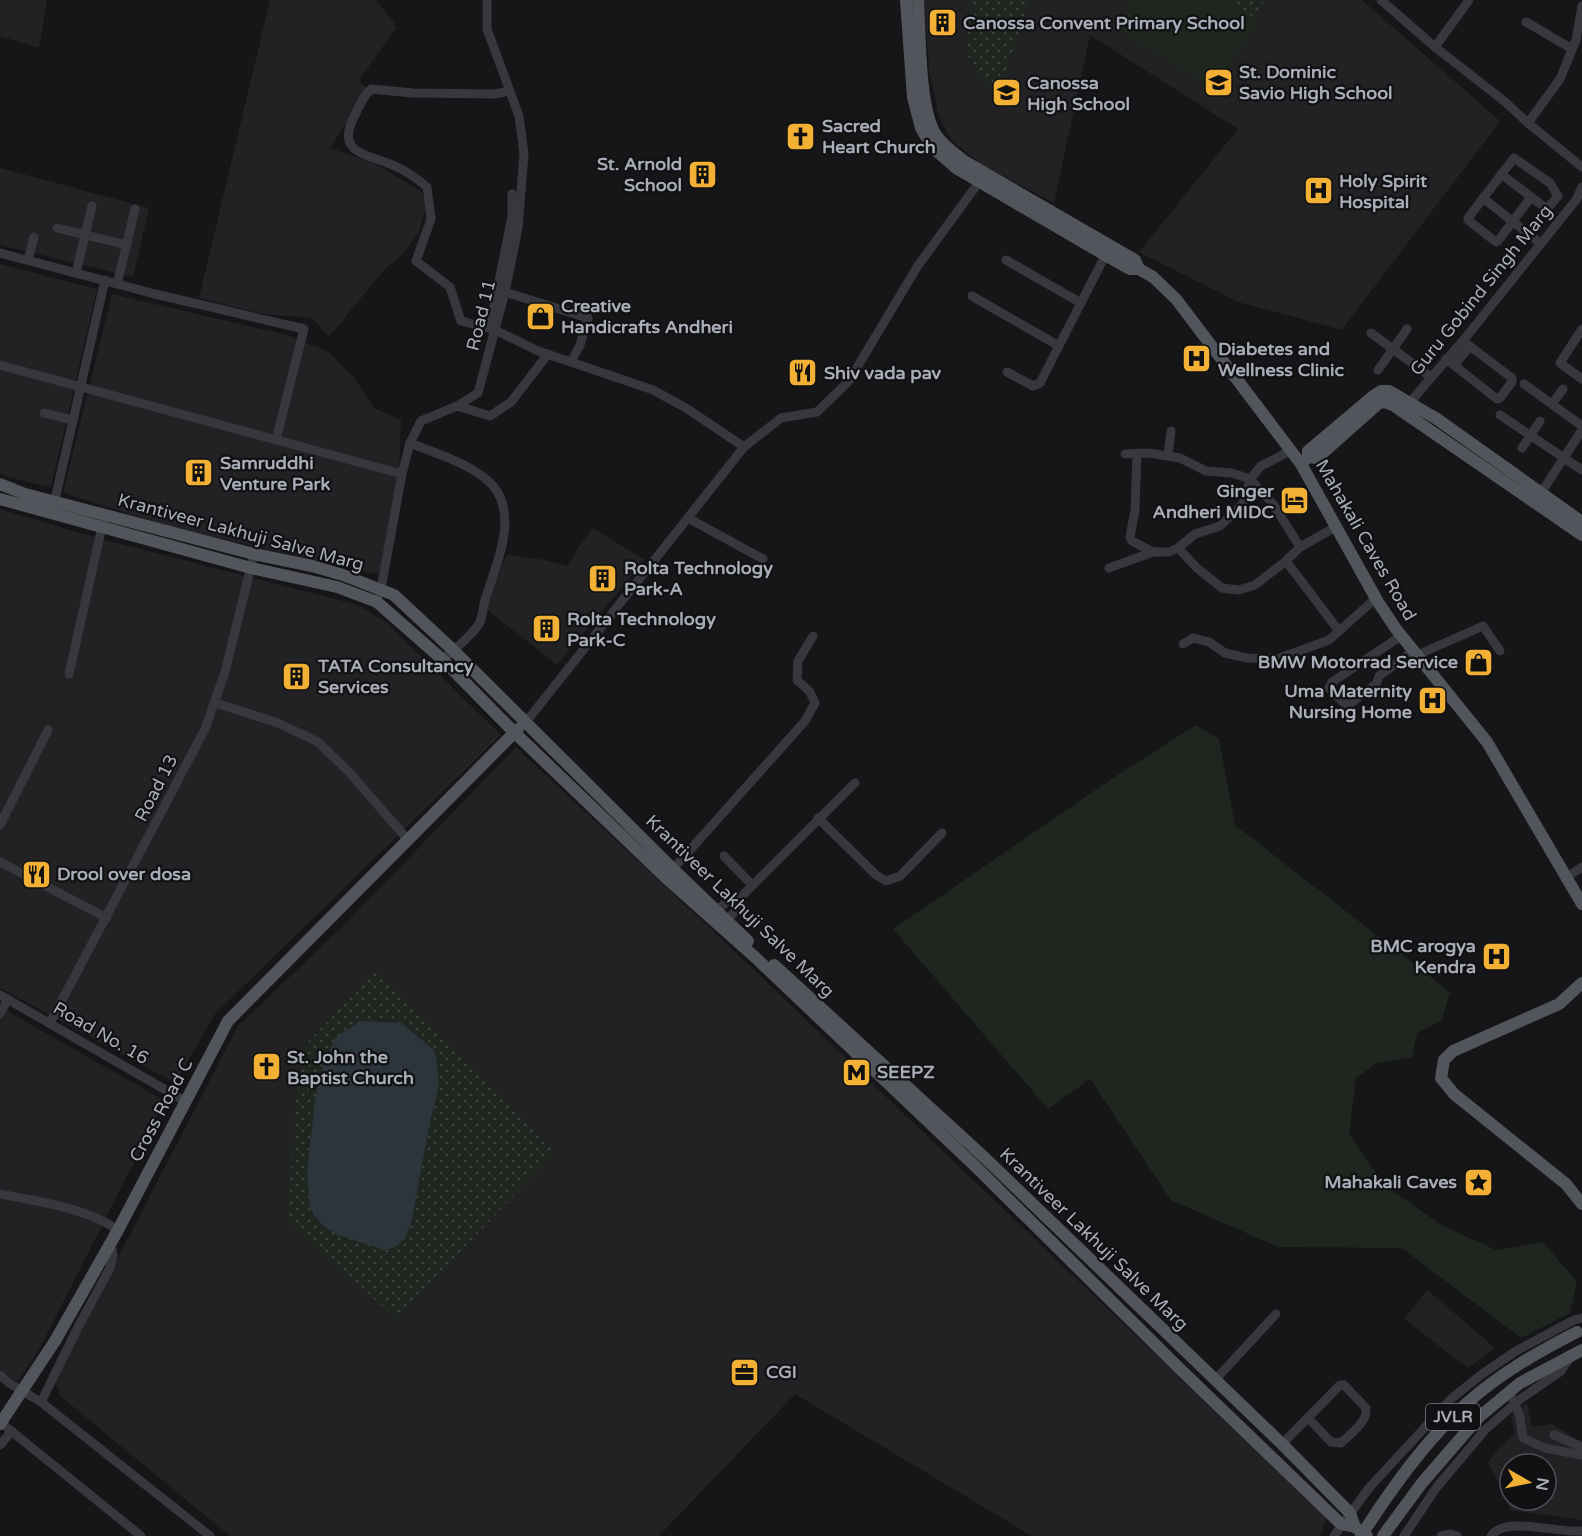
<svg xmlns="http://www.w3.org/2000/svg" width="1582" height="1536" font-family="'Varela Round',sans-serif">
  <defs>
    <pattern id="park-dots" width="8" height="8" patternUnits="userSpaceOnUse" patternTransform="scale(1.5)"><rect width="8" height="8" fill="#1e261f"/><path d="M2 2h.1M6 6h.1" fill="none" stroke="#3c433d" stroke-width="1.8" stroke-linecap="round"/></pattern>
  </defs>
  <rect width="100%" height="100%" fill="#161618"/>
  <g fill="#222225" fill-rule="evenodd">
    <path d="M 0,0 L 47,0 L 39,48 L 0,36 Z"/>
    <path d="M 270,0 L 376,0 L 397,27 L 359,80 L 368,90 L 330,148 L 376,164 L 423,193 L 425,210 L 419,232 L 403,254 L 384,270 L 329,337 L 312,318 L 264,314 L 199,298 Z"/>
    <path d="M 924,0 L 1362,0 L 1500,121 L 1342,330 L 1238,302 L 1139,252 L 1238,129 L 1090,35 L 1054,203 L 981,164 L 951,140 L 939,117 L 929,69 Z"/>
    <path d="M 0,168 L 149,208 L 133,277 L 0,245 Z"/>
    <path d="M 0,264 L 97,289 L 51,487 L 8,477 L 0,473 Z"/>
    <path d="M 112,294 L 287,335 L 329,352 L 355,379 L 374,408 L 401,420 L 399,476 L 380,575 L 171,527 L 63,493 Z"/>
    <path d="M 0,509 L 90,536 L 358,605 L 387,623 L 501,735 L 215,1014 L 175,1083 L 0,988 Z"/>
    <path d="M 593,528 L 645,560 L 557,665 L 484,607 L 507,555 L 545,560 L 568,566 L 576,551 Z"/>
    <path d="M 516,747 L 710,928 L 1326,1518 L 1320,1536 L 1032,1536 L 795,1394 L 659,1536 L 230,1536 L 60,1396 L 55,1379 L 238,1026 L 344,925 Z"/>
    <path d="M 0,1007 L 165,1101 L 41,1346 L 17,1383 L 0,1369 Z"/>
    <path d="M 1427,1290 L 1458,1316 L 1495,1348 L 1468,1368 L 1404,1319 Z"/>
    <path d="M 1527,1403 L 1532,1427 L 1552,1424 L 1582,1442 L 1582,1520 L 1510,1510 L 1498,1481 L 1488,1463 L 1500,1447 L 1515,1433 L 1511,1416 ZM 1510,1464 L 1546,1464 L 1546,1500 L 1510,1500 Z"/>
  </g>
  <g fill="#1e261f">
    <path d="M 1131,0 L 1227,0 L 1260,22 L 1212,88 L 1116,30 Z"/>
    <path d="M 1196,725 L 1219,739 L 1235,825 L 1450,992 L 1442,1020 L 1417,1033 L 1412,1057 L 1377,1063 L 1356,1078 L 1349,1134 L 1384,1185 L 1443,1226 L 1496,1250 L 1543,1242 L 1577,1282 L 1570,1313 L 1521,1338 L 1402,1248 L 1278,1247 L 1171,1200 L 1090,1079 L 1048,1109 L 893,929 L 1110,780 Z"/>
  </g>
  <g fill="url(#park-dots)" fill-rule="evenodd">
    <path d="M 971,0 L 1029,0 L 997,97 L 979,75 L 967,54 Z"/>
    <path d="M 1227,0 L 1265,0 L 1253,17 Z"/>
    <path d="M 376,971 L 555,1153 L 396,1318 L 287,1222 L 295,1107 L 305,1045 ZM 322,1069 L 439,1084 L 428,1131 L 412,1220 L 405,1239 L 310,1209 C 306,1160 312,1116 322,1069 Z"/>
  </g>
  <path fill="#2c353c" d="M 360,1021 L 402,1023 L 434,1050 L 437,1064 L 439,1084 L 428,1131 L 412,1220 L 405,1239 L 395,1247 L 384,1250 L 338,1235 L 321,1224 L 310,1209 L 307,1173 L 315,1100 L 322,1069 L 335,1038 Z"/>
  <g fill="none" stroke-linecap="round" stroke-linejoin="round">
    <g stroke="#37383d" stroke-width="9">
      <path d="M 1381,0 L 1435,47 L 1504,101 L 1528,123 L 1582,167"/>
      <path d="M 1526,22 L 1572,49"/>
      <path d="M 1435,47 L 1469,0"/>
      <path d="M 509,91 L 495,94 L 413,93 L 371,89 C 364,95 360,104 356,113 C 333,154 366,153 395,166 C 406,171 418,179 427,187 L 431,219 L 416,261 L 450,287 L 461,321 L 495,330 L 538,351 L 571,362"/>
      <path d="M 1528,123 L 1560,79 L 1576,40 L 1582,6"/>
      <path d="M 1501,174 L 1547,209 L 1558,196 L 1550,183 L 1514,158 L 1468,218 L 1468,220 L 1496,242 L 1498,241 L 1531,197"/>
      <path d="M 1483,198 L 1541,244"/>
      <path d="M 57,228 L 127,245"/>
      <path d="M 0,253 L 155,294 L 304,329 L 276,440"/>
      <path d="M 28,260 L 34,237"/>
      <path d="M 1006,260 L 1081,303"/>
      <path d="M 76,273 L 92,206"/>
      <path d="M 117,284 L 135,209"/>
      <path d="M 505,292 L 588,318 L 580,345 L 571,362 L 653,390 L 686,408 L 744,447"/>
      <path d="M 972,296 L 1059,346"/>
      <path d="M 491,321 L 512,216 L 512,194"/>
      <path d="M 1582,329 L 1560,363 L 1582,379"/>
      <path d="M 1371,333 L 1431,377"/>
      <path d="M 1446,359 L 1497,399 L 1500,398 L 1512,382 L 1512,378 L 1463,341"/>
      <path d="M 0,365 L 402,474"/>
      <path d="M 1454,365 L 1470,346"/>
      <path d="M 1378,370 L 1407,329"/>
      <path d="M 1007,372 L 1033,386 L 1040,383 L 1108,250"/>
      <path d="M 1524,384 L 1582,426"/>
      <path d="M 1552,404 L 1563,389"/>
      <path d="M 457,406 L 490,416 L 511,402 L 548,354"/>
      <path d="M 1406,407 L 1466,337 L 1576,200 L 1582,187"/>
      <path d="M 44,413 L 73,420"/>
      <path d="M 1500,415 L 1582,470"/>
      <path d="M 410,443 C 435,453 478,466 494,487 C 518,518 496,565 486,597 C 483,605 483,617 479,624 C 470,638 455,648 443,660"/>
      <path d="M 1522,448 L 1540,421"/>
      <path d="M 1137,453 L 1135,510 L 1130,537 L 1132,541 L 1153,552"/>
      <path d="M 1125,454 L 1148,453 L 1180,458 L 1206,471 L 1232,473 L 1250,479 L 1273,504 L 1300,547"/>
      <path d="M 1168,456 L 1171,431"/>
      <path d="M 1539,496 L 1582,430"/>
      <path d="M 53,508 L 105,280"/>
      <path d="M 688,518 L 763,559"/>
      <path d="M 1178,548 L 1197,568 L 1222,588 L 1239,590 L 1255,585 L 1286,561 L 1300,547 L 1336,527"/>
      <path d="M 1286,561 L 1339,631"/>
      <path d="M 1109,568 L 1153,552 L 1169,552 L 1178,548 L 1195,534 L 1220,526 L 1238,509 L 1245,500 L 1250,479 L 1261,466 L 1290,451"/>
      <path d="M 380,594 L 402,474 L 410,443 L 421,421 L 457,406 L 478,393 L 505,292 L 518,228 L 524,154 L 519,116 L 487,29 L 487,0"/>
      <path d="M 1401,636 L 1332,682 L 1329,688 L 1347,706 L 1376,684 L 1379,676 L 1413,651"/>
      <path d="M 1183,644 L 1193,638 L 1209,642 L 1225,653 L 1247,658 L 1277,659 L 1329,640 L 1376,598"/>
      <path d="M 1417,655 L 1483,626 L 1500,651"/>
      <path d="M 69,674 L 103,522"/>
      <path d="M 216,703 L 278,723 L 318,742 L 349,772 L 408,840"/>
      <path d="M 526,722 L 744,447 L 781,418 L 817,412 L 849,381 L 917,267 L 979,182"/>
      <path d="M 818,818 L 876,875 L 886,881 L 900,876 L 942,833"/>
      <path d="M 0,825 L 48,730"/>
      <path d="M 724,856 L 752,885"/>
      <path d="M 0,862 L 107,918"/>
      <path d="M 673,869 L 805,721 L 815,703 L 810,692 L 797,680 L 798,661 L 813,636"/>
      <path d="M 1567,877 L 1582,867"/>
      <path d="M 716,911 L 731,898 L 740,898"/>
      <path d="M 726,920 L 739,908 L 740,898 L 855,783"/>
      <path d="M 0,995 L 185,1101"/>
      <path d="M 0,1014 L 8,999"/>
      <path d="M 50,1023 L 205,729 L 225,672 L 254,554"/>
      <path d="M 0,1194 C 39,1202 84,1207 118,1230"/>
      <path d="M 0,1375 L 9,1383 L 41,1402 L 210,1536"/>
      <path d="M 1215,1380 L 1276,1314"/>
      <path d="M 1513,1399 L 1520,1417 L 1523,1438 L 1545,1448 L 1582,1455"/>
      <path d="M 41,1402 L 78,1327 L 110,1268 L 113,1255 L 111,1243"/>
      <path d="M 0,1422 L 141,1536"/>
      <path d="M 1554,1435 L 1582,1447"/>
      <path d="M 1282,1444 L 1340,1385 L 1344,1385 L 1366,1408 C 1368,1422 1351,1433 1341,1443 L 1331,1442 L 1308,1418"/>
      <path d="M 0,1445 L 12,1431"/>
      <path d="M 1334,1536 L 1369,1488 L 1451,1399 L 1482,1374 L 1516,1351 L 1574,1320 L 1582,1318"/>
      <path d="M 1404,1536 L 1436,1488 L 1485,1430 L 1519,1400 L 1561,1371 L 1571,1356"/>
      <path d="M 1441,1536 L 1451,1534 L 1457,1536"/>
      <path d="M 1491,1536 C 1505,1515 1560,1534 1582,1531"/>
    </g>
    <g stroke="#53555c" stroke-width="12">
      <path d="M 906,0 L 913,97 L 921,128 L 932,147 L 956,168 L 1105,255 L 1130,269 L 1139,269 L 1153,277 L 1176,299 L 1301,464 L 1378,602 L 1396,629 L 1487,742 L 1582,904"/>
      <path d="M 918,0 C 920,32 919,110 936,135 C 943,145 954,153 964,161 L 1135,260 L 1139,269"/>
      <path d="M 1308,457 L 1317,458 L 1379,403 L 1384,402 L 1393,405 L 1582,535"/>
      <path d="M 1301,464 L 1308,457 L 1308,451 L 1372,397 L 1381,391 L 1389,391 L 1437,419 L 1582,522"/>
      <path d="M 0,484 L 25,494 L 254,554 L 312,566 L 343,575 L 394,595 L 453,650 L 673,869 L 748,941"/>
      <path d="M 0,499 L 251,568 L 337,587 L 377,602 L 443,660 L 515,733 L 665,877 L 756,958 L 977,1168 L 1179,1368 L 1341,1524 L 1355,1527 L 1367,1536"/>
      <path d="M 774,965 L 985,1158 L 1282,1444 L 1350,1513 L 1355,1527"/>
      <path d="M 1582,983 L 1559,1004 L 1453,1051 L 1444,1060 L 1441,1078 L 1454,1094 L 1566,1184 L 1582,1204"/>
      <path d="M 55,1341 L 118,1230 L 228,1021 L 518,729"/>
      <path d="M 1388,1529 L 1422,1483 L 1479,1417 L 1520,1383 L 1582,1350"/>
    </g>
    <g stroke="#53555c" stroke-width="12">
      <path d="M 0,1424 L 55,1341"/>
      <path d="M 1361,1536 C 1391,1489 1425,1441 1466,1404 C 1499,1374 1538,1352 1577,1332"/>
      <path d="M 1383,1536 L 1388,1529"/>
    </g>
  </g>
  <defs>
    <symbol id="building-square" viewBox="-11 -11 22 22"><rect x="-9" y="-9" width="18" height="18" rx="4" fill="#f2b134" stroke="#111113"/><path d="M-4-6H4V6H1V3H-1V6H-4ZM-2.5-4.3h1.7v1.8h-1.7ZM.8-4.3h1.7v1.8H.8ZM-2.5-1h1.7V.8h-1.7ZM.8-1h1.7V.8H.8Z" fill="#111"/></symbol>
    <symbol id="school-square" viewBox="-11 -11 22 22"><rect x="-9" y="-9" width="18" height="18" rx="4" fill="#f2b134" stroke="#111113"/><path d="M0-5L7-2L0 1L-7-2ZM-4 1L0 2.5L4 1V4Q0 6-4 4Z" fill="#111"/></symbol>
    <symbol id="church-square" viewBox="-11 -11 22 22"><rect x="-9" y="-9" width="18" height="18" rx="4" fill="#f2b134" stroke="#111113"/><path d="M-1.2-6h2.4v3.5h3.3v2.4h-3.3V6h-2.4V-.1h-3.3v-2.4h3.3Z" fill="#111"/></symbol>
    <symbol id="hospital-square" viewBox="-11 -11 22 22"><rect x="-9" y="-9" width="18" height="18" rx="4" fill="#f2b134" stroke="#111113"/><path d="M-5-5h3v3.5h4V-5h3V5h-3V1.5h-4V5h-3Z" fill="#111"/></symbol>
    <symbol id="shop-square" viewBox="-11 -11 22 22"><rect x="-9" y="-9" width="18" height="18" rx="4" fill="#f2b134" stroke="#111113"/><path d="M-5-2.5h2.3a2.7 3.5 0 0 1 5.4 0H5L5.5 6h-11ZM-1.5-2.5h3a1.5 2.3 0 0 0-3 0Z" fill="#111"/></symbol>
    <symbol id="restaurant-square" viewBox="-11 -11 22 22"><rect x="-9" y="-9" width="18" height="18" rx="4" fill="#f2b134" stroke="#111113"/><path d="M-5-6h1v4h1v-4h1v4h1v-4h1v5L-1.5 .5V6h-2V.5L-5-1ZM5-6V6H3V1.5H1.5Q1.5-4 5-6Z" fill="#111"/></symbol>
    <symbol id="hotel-square" viewBox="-11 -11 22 22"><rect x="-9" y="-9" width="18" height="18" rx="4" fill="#f2b134" stroke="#111113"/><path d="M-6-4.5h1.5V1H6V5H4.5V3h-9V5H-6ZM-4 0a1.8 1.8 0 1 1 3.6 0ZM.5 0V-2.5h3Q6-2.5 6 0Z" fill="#111"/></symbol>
    <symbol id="metro-square" viewBox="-11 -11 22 22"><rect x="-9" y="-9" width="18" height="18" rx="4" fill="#f2b134" stroke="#111113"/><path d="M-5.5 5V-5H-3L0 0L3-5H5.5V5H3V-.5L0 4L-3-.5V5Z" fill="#111"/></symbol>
    <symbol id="sight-square" viewBox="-11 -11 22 22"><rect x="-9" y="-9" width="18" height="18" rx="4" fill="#f2b134" stroke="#111113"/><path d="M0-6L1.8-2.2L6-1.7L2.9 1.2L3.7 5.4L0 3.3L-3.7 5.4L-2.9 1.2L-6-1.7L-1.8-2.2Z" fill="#111"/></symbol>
    <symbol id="office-square" viewBox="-11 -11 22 22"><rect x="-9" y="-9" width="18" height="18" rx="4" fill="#f2b134" stroke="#111113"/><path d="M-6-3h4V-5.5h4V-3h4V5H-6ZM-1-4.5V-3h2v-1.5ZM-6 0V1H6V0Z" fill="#111"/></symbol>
  </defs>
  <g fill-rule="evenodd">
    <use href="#building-square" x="926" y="6" width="33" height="33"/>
    <use href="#school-square" x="1202" y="66" width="33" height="33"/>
    <use href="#school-square" x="990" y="76" width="33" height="33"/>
    <use href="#church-square" x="784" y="120" width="33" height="33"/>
    <use href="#building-square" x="686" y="158" width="33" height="33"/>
    <use href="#hospital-square" x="1302" y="174" width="33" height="33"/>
    <use href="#shop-square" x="524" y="300" width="33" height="33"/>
    <use href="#hospital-square" x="1180" y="342" width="33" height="33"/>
    <use href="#restaurant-square" x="786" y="356" width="33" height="33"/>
    <use href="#building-square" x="182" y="456" width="33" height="33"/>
    <use href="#hotel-square" x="1278" y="484" width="33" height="33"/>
    <use href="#building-square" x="586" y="562" width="33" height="33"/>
    <use href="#building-square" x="530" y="612" width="33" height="33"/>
    <use href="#shop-square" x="1462" y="646" width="33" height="33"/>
    <use href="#building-square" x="280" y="660" width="33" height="33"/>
    <use href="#hospital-square" x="1416" y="684" width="33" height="33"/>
    <use href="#restaurant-square" x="20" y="858" width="33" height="33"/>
    <use href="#hospital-square" x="1480" y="940" width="33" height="33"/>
    <use href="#church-square" x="250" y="1050" width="33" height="33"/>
    <use href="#metro-square" x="840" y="1056" width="33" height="33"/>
    <use href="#sight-square" x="1462" y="1166" width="33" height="33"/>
    <use href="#office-square" x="728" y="1356" width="33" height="33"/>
  </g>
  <g text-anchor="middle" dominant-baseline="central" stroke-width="4.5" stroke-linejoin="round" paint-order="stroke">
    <rect fill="#111113" stroke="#7b7e86" stroke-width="1.5" x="1426" y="1404" width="54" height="26" rx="4.5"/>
    <g font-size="16" font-weight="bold" fill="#a8adb8">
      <text x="1453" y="1417">JVLR</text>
    </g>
    <g font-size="18" font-weight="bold" fill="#a8adb8" stroke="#111113" text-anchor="start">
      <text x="963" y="23">Canossa Convent Primary School</text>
      <text x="1239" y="72">St. Dominic<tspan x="1239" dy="21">Savio High School</tspan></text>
      <text x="1027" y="83">Canossa<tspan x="1027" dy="21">High School</tspan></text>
      <text x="822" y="126">Sacred<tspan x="822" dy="21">Heart Church</tspan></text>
      <text x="682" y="164" text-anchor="end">St. Arnold<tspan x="682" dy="21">School</tspan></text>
      <text x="1339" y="181">Holy Spirit<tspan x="1339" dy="21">Hospital</tspan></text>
      <text x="561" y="306">Creative<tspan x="561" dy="21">Handicrafts Andheri</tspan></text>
      <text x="1218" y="349">Diabetes and<tspan x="1218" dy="21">Wellness Clinic</tspan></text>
      <text x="824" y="373">Shiv vada pav</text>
      <text x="220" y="463">Samruddhi<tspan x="220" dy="21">Venture Park</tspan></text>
      <text x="1274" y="491" text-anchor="end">Ginger<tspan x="1274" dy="21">Andheri MIDC</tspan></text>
      <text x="624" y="568">Rolta Technology<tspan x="624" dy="21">Park-A</tspan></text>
      <text x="567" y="619">Rolta Technology<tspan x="567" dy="21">Park-C</tspan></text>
      <text x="1458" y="662" text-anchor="end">BMW Motorrad Service</text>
      <text x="318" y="666">TATA Consultancy<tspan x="318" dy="21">Services</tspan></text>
      <text x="1412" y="691" text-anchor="end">Uma Maternity<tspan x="1412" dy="21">Nursing Home</tspan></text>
      <text x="57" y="874">Drool over dosa</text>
      <text x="1476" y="946" text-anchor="end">BMC arogya<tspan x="1476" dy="21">Kendra</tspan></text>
      <text x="287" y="1057">St. John the<tspan x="287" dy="21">Baptist Church</tspan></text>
      <text x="877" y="1072">SEEPZ</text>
      <text x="1457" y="1182" text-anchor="end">Mahakali Caves</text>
      <text x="766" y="1372">CGI</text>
    </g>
    <g font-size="18" fill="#a8adb8" stroke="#111113">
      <text transform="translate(1481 290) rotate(-51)">Guru Gobind Singh Marg</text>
      <text transform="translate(481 315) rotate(-76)">Road 11</text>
      <text transform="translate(241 532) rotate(15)">Krantiveer Lakhuji Salve Marg</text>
      <text transform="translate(1366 540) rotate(60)">Mahakali Caves Road</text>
      <text transform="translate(156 788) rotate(-63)">Road 13</text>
      <text transform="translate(740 906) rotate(44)">Krantiveer Lakhuji Salve Marg</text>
      <text transform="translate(101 1033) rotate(30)">Road No. 16</text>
      <text transform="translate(161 1110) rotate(-62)">Cross Road C</text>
      <text transform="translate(1094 1239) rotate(44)">Krantiveer Lakhuji Salve Marg</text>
    </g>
  </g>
  <g transform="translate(1528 1482) rotate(99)"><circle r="28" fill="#111113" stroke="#4d4f55" stroke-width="1.5"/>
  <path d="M0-4.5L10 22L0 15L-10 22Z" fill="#f2b134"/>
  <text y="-9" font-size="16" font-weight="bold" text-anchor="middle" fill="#a8adb8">N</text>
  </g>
</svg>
